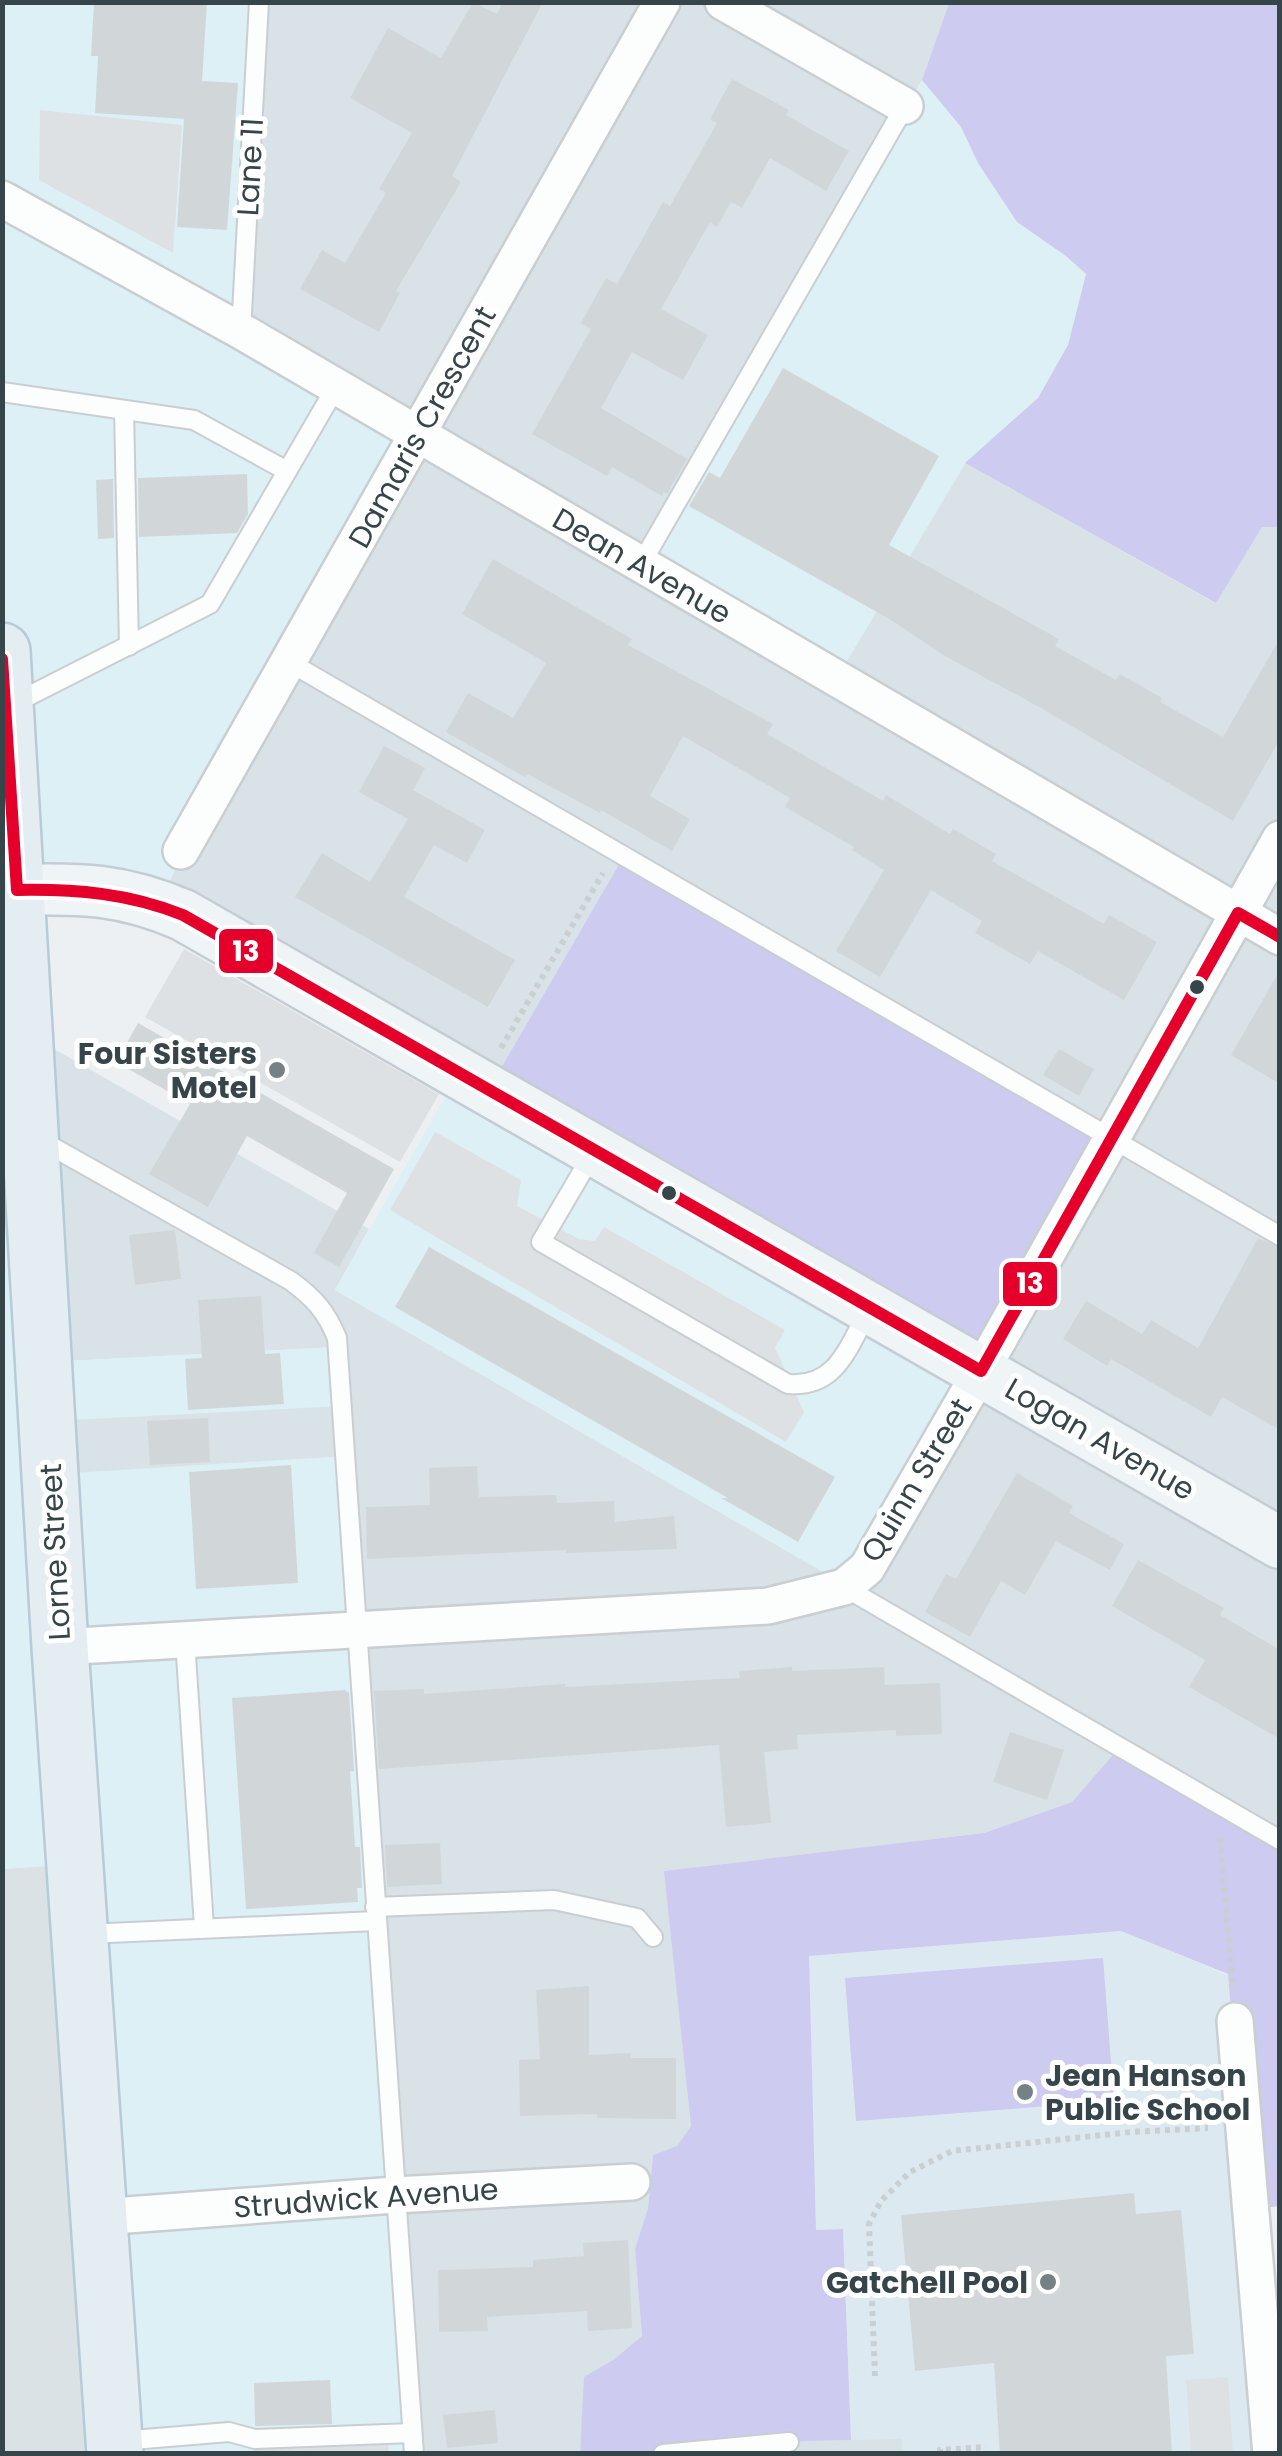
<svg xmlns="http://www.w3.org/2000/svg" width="1282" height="2456" font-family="Poppins,sans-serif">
  <rect width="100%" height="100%" fill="#ecf0f2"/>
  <g fill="#d9e2e7">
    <path d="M 264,3 L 949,3 L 922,80 L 645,563 L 838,675 L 965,463 L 1215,603 L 1262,527 L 1279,527 L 1279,1843 L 1118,1749 L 1072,1802 L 984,1833 L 665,1871 L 691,2126 L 677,2146 L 653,2155 L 648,2208 L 635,2249 L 642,2336 L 613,2360 L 585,2378 L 580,2453 L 416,2453 L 54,1474 L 50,1421 L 338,1347 L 46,1362 L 28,1034 L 369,1229 L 335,1290 L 848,1586 L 622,859 L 490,1087 L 160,901 L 183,853 L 245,329 Z"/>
    <path d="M 902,2438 L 903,2453 L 643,2454 L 793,2440 Z"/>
  </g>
  <g fill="#ddf0f6">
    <path d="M 3,3 L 264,3 L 245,329 L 424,434 L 183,853 L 160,901 L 19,887 L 47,1362 L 339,1347 L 343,1406 L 51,1421 L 55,1474 L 346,1456 L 416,2453 L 117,2453 L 77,1864 L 3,1869 L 2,886 L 19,886 L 2,593 Z"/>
    <path d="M 922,80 L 961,127 L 978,163 L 1017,222 L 1066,256 L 1086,274 L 1068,345 L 1038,398 L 965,464 L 838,676 L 644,563 Z"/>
    <path d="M 461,1069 L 986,1368 L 849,1587 L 335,1290 Z"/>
  </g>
  <path fill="#dbe2e5" d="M 78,1864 L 117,2453 L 3,2454 L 3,1869 Z"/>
  <path fill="#dde9f1" d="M 1121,1931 L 1228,1975 L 1268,2453 L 903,2454 L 902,2439 L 851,2440 L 843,2229 L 816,2230 L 808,1956 Z"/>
  <g fill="#cdcbf0">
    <path d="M 949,3 L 1279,3 L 1279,527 L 1262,527 L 1216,603 L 965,463 L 1038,398 L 1068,345 L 1086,274 L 1066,256 L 1017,222 L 978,163 L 961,127 L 922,80 Z"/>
    <path d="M 622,859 L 1111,1144 L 986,1368 L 490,1087 Z"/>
    <path d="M 1118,1749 L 1279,1843 L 1279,2206 L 1247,2210 L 1228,1974 L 1121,1931 L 809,1956 L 816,2230 L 843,2229 L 851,2440 C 760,2440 671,2453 580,2454 L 584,2377 L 613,2360 L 642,2336 L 635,2249 L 648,2208 L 653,2155 L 677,2146 L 691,2126 L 664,1871 L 984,1833 L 1072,1802 Z"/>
    <path d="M 1103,1958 L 1114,2101 L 856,2121 L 845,1978 Z"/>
  </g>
  <g fill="#dde1e4">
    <path d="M 40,110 L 182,125 L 173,253 L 39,180 Z"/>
    <path d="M 184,949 L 439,1094 L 400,1162 L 145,1017 Z"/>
    <path d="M 435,1132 L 521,1180 L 517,1206 L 579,1239 L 595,1241 L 604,1227 L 785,1330 L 775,1348 L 804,1412 L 786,1442 L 390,1210 Z"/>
    <path d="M 1228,2377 L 1233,2453 L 1191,2453 L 1186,2380 Z"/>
    <path d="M 387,2425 L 389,2453 L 254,2453 L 253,2431 Z"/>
  </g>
  <g fill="#d1d7d9">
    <path d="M 94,2 L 207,2 L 202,81 L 238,83 L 227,230 L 177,227 L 184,119 L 95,113 L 98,56 L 91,56 Z"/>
    <path d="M 473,2 L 497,14 L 503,2 L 543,2 L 452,176 L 461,182 L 396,291 L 400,293 L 379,332 L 300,289 L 322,250 L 345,263 L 386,193 L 379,189 L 412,133 L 350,98 L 388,28 L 441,58 Z"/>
    <path d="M 732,79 L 789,110 L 786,115 L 849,151 L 826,191 L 770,158 L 742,208 L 731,202 L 717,227 L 710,222 L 661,309 L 708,335 L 683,380 L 632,352 L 601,408 L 687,459 L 667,494 L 664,492 L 662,496 L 612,467 L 607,476 L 532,434 L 591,329 L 581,323 L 606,278 L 617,284 L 663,202 L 670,206 L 717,123 L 710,119 Z"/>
    <path d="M 783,368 L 939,456 L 889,545 L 1059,639 L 1055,646 L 1116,680 L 1120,674 L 1162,698 L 1160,702 L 1223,737 L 1280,638 L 1280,739 L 1233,821 L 1041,708 L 945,656 L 891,620 L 689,506 L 709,472 L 720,478 Z"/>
    <path d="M 247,474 L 248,514 L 237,533 L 139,537 L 138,478 Z"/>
    <path d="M 113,479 L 114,538 L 98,539 L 96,480 Z"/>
    <path d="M 493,559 L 632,639 L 628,645 L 773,724 L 767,734 L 883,801 L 886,795 L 950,834 L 953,829 L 996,854 L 992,861 L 1104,924 L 1109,915 L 1157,942 L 1124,1000 L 1038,951 L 1030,964 L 975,933 L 982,921 L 931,890 L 880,977 L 836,951 L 884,870 L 852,850 L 854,847 L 785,807 L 790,798 L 683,736 L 650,796 L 690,819 L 672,851 L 601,810 L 600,813 L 527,774 L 525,777 L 446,732 L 468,693 L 513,718 L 546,663 L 462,614 Z"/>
    <path d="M 384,746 L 425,768 L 413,790 L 485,830 L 467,863 L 434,845 L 404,897 L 515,960 L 488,1007 L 295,897 L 322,853 L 370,882 L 408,819 L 359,792 Z"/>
    <path d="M 1280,970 L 1280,1084 L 1231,1055 Z"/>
    <path d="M 138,1023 L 394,1169 L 339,1267 L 314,1253 L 347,1193 L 247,1136 L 208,1207 L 149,1174 L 190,1104 L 116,1062 Z"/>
    <path d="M 1059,1049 L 1094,1069 L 1079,1096 L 1043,1075 Z"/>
    <path d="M 175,1230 L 181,1279 L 135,1285 L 129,1235 Z"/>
    <path d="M 1258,1238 L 1280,1248 L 1280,1430 L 1222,1397 L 1211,1417 L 1111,1359 L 1107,1366 L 1063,1339 L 1086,1301 L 1142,1334 L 1151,1320 L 1198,1348 Z"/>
    <path d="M 429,1247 L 835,1477 L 798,1542 L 721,1498 L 728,1498 L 395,1307 Z"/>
    <path d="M 261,1296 L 265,1354 L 280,1353 L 284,1404 L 188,1410 L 185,1359 L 202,1358 L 198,1300 Z"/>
    <path d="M 208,1418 L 210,1462 L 150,1465 L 147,1421 Z"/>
    <path d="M 291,1465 L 298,1583 L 196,1589 L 189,1472 Z"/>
    <path d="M 477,1466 L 479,1497 L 556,1495 L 557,1503 L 614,1501 L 615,1522 L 674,1516 L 677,1549 L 566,1553 L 566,1550 L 367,1559 L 366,1507 L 430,1505 L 429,1468 Z"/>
    <path d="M 1017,1473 L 1073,1506 L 1069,1513 L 1124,1544 L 1110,1570 L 1056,1541 L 1025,1595 L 1001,1581 L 970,1637 L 925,1612 L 946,1574 L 956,1579 Z"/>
    <path d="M 1138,1560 L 1224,1608 L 1220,1615 L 1280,1650 L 1280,1739 L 1189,1687 L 1205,1660 L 1112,1606 Z"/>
    <path d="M 792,1667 L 792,1671 L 884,1667 L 885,1685 L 940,1683 L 942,1734 L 896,1736 L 896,1730 L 797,1735 L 798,1749 L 764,1752 L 771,1823 L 726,1827 L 719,1745 L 379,1769 L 374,1691 L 424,1689 L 424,1694 L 565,1684 L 565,1687 L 740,1678 L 739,1671 Z"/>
    <path d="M 345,1690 L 349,1693 L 354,1771 L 350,1771 L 355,1847 L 360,1847 L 362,1888 L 357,1888 L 358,1902 L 246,1909 L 232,1698 Z"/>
    <path d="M 1010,1732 L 1064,1750 L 1047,1800 L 993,1782 Z"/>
    <path d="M 440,1843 L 442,1884 L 387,1887 L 385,1845 Z"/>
    <path d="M 589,1986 L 589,2055 L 630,2053 L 631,2058 L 676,2058 L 676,2119 L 597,2118 L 597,2114 L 520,2116 L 519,2060 L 540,2059 L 536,1990 Z"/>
    <path d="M 1134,2193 L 1136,2214 L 1181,2210 L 1194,2354 L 1166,2356 L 1172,2454 L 1000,2454 L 994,2363 L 915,2371 L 901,2215 Z"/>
    <path d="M 628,2240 L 632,2328 L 588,2331 L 587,2311 L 487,2317 L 488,2331 L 439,2332 L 438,2270 L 533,2267 L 533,2260 L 584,2256 L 583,2243 Z"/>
    <path d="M 330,2380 L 332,2424 L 255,2426 L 254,2383 Z"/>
    <path d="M 495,2410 L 498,2443 L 447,2448 L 443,2415 Z"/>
  </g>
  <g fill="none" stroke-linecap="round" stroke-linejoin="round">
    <defs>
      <g id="lane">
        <path d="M 241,331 L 259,2"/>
        <path d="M 2,392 L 194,420 L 287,471"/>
        <path d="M 124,410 L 129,646"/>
        <path d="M 641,564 L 905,106"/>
        <path d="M 289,662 L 1280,1236"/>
        <path d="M 11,705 L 210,604 L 336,387"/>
        <path d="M 42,1141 L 291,1281 C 314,1298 326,1311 337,1338 L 414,2454"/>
        <path d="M 592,1155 L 541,1242 L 788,1384 C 836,1388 847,1349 868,1312"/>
        <path d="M 844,1587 L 1280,1840"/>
        <path d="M 185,1640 L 204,1927"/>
        <path d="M 375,1907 L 554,1900 L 637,1918 L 653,1937"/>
        <path d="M 86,1934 L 376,1921"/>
        <path d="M 120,2441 L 229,2432 L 255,2439 L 412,2433"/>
        <path d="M 663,2454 L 789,2442"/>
      </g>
      <g id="street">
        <path d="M 723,2 L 905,106"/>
        <path d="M 2,199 L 241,331 L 1280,937"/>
        <path d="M 181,851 L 662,2"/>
        <path d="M 60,1647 L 768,1606 L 844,1587 L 867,1568 L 981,1371 L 1280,839"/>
        <path d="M 1235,2021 L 1271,2454"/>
        <path d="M 100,2217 L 395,2195 L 632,2182"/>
      </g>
      <path id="secondary" d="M 17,890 C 81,888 123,889 183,915 L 1280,1543"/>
      <path id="primary" d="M 2,651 L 60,1647 L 115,2454"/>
    </defs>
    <use href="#lane" stroke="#c9ced1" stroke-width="22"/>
    <use href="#street" stroke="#c9ced1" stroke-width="40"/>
    <use href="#secondary" stroke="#c4cdd3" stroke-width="55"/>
    <use href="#primary" stroke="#b7cbd7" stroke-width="60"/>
    <g stroke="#cad0d2" stroke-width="6" stroke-dasharray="5 5" stroke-linecap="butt">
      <path d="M 501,1048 L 603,873"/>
      <path d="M 1220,1838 L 1233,1989"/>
      <path d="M 875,2376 L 869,2224 L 881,2201 L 910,2172 L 952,2151 L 1131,2132 L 1208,2128"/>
      <path d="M 941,2454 L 940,2450 L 986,2447"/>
    </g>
    <use href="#lane" stroke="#fcfdfd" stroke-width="18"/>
    <use href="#street" stroke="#fcfdfd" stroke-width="35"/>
    <use href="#secondary" stroke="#eff4f7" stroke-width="50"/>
    <use href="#primary" stroke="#e4edf2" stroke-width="55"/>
    <defs>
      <path id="bus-1" d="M 2,659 L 17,890 C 76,889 128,893 183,915 L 981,1371 L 1238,913 L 1280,937"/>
    </defs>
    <use href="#bus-1" stroke="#fff" stroke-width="20"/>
    <use href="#bus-1" stroke="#e4002b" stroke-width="12"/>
  </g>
  <g fill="#36454a" stroke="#fff" stroke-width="4">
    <circle cx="1197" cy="987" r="9"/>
    <circle cx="669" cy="1193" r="9"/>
  </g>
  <g fill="#768185" stroke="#fff" stroke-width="4">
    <circle cx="277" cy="1070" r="10"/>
    <circle cx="1025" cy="2092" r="10"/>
    <circle cx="1048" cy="2282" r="10"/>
  </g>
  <g text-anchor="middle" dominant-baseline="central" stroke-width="10" stroke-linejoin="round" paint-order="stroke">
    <g font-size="30" fill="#36454a" stroke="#fff">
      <text transform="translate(250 167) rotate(-87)">Lane 11</text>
      <text transform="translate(422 427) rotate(-61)">Damaris Crescent</text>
      <text transform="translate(642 566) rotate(30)">Dean Avenue</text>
      <text transform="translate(1100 1439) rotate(30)">Logan Avenue</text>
      <text transform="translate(916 1480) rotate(-59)">Quinn Street</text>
      <text transform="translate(55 1552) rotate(-93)">Lorne Street</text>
      <text transform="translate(366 2198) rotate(-4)">Strudwick Avenue</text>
    </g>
    <g font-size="30" font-weight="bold" fill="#36454a" stroke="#fff" text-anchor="end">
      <text x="257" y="1053">Four Sisters<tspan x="257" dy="34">Motel</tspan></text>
      <text x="1045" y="2075" text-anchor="start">Jean Hanson<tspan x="1045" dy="34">Public School</tspan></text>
      <text x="1028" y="2282">Gatchell Pool</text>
    </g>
  </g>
  <g stroke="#fff" stroke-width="4">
    <rect x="217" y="927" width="58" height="48" rx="10" fill="#e4002b"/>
    <rect x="1001" y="1260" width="58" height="48" rx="10" fill="#e4002b"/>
  </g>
  <g font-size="28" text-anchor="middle" font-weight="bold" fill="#fff">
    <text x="246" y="961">13</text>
    <text x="1030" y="1293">13</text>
  </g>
  <rect width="1282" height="2456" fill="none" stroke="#36454a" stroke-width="10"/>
</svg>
